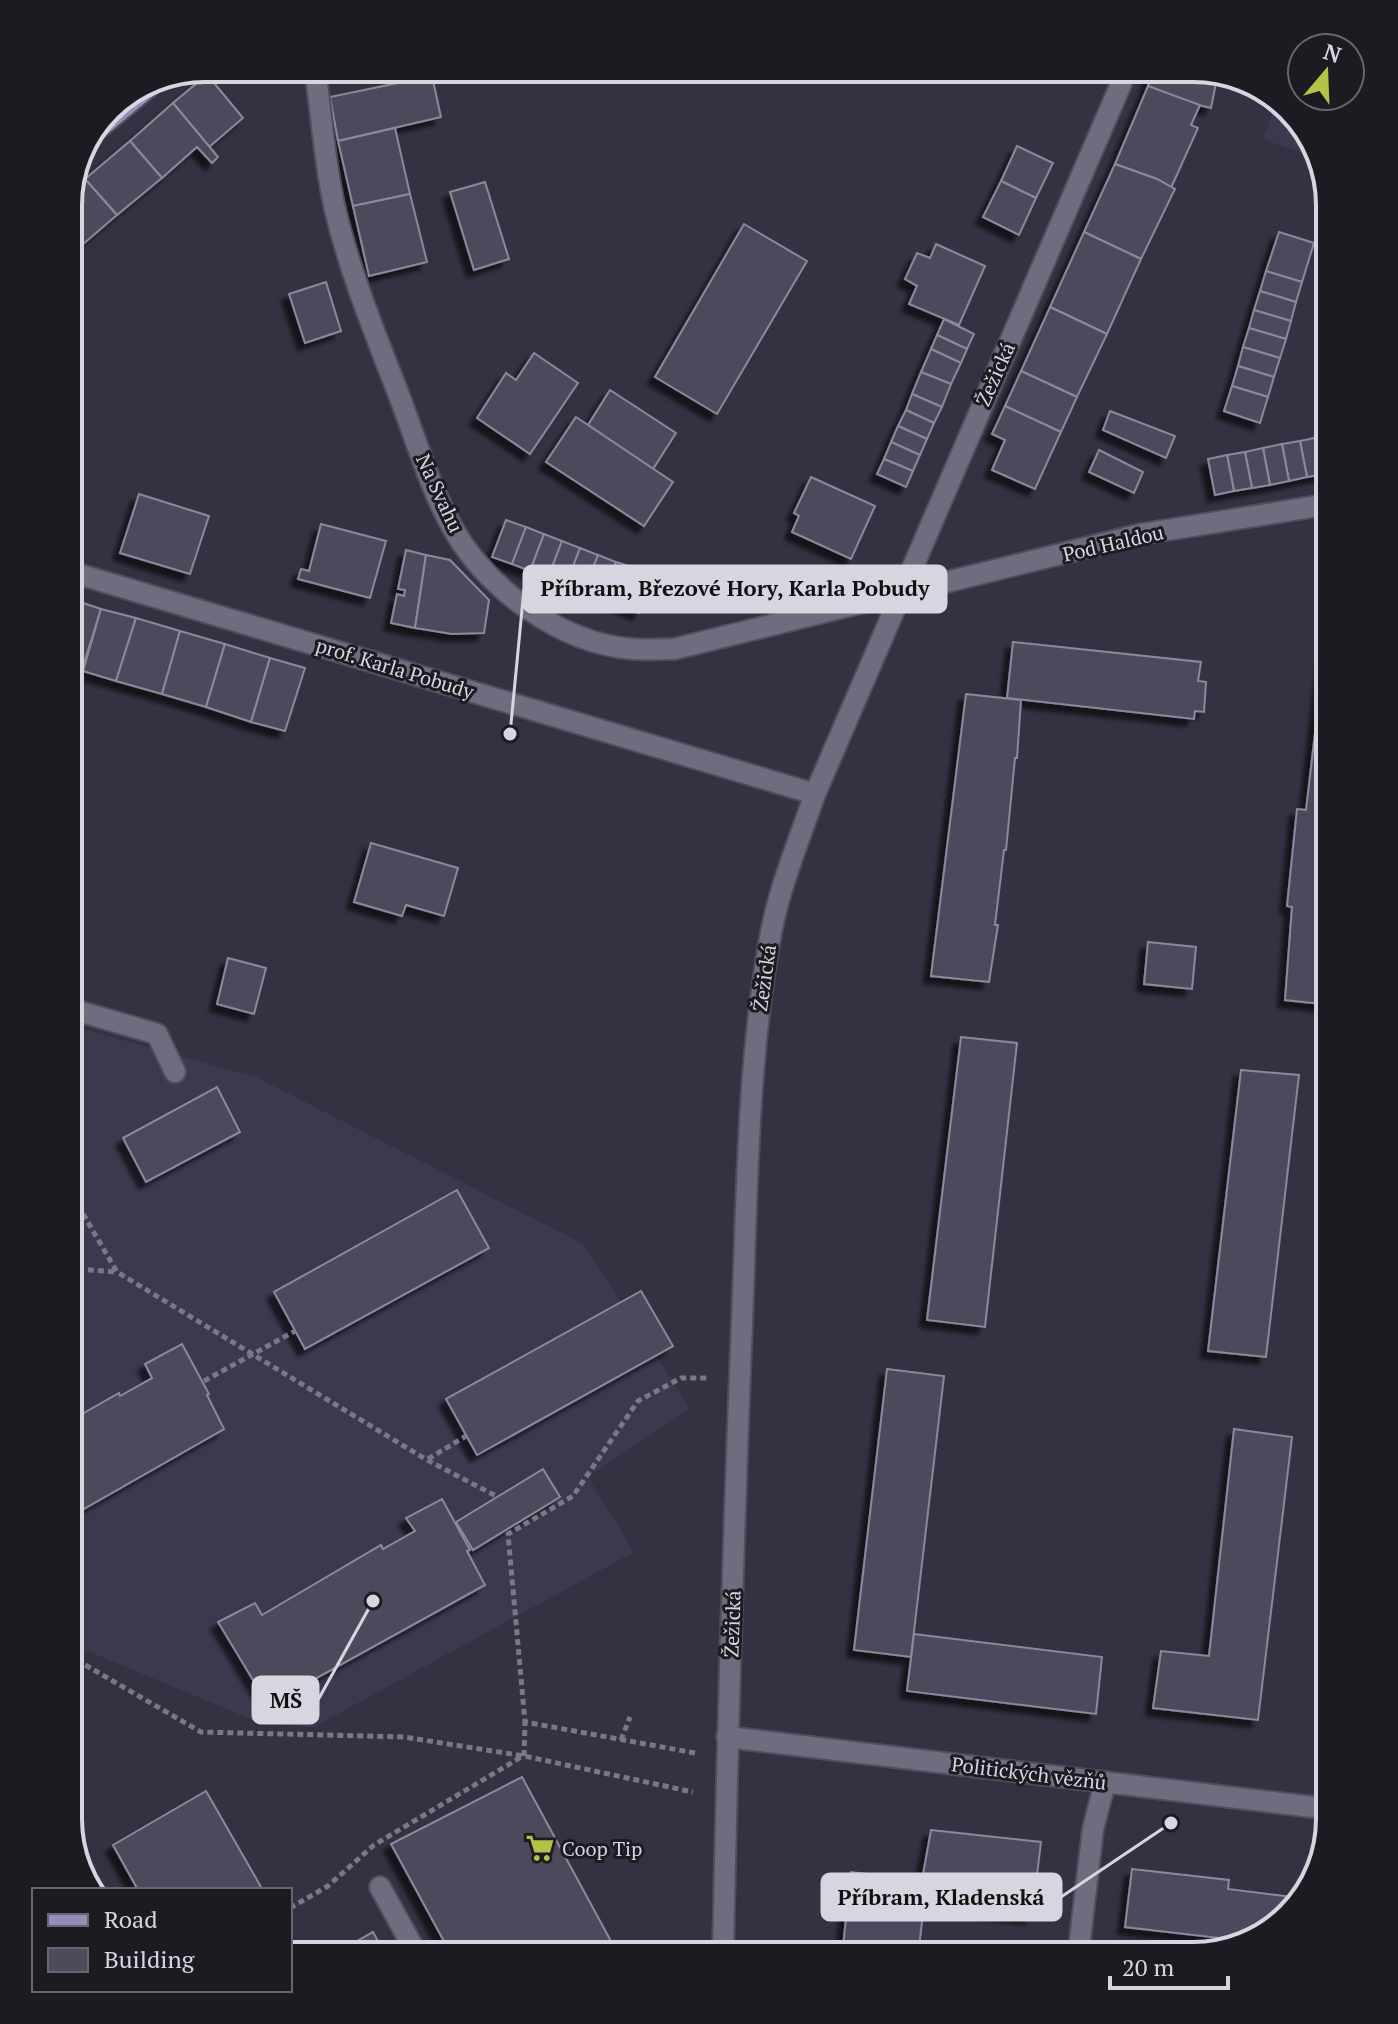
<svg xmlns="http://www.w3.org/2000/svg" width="1398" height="2024" font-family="'PT Serif',serif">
  <defs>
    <filter id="shadow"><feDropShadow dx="-7" dy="7" stdDeviation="2" flood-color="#0009"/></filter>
  </defs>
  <rect width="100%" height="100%" fill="#353142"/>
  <g fill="#3e384f">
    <path d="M 1277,102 L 1312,137 L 1317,158 L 1263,139 Z"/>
    <path d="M 68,1025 L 256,1077 L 583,1244 L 690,1408 L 588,1477 L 634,1552 L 314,1727 L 260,1723 L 68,1643 Z"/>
  </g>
  <g fill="#4e4a5c" stroke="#8c889b" stroke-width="2" filter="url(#shadow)">
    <path d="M 1201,68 L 1218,73 L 1211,108 L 1190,103 L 1148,86 L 1152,69 Z"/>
    <path d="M 432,76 L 441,117 L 338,141 L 330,97 Z"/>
    <path d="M 203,78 L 210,78 L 243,118 L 209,147 L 173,103 Z"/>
    <path d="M 1148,86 L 1200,105 L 1191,125 L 1198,128 L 1171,188 L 1157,179 L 1115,164 Z"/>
    <path d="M 173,103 L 218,157 L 212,163 L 197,147 L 162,178 L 130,141 Z"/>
    <path d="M 395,128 L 410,194 L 353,206 L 338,141 Z"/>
    <path d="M 130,141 L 162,178 L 117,215 L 85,179 Z"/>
    <path d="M 1017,146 L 1053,163 L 1036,198 L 1001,181 Z"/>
    <path d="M 1115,164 L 1157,179 L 1175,189 L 1141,259 L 1084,232 Z"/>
    <path d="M 85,179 L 117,215 L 68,257 L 68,197 L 71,191 Z"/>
    <path d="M 1001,181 L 1036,198 L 1019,235 L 983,217 Z"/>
    <path d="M 485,182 L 509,259 L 474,270 L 450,192 Z"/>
    <path d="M 410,194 L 427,262 L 369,276 L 353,206 Z"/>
    <path d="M 744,224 L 807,261 L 717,414 L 655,377 Z"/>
    <path d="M 1084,232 L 1141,259 L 1107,334 L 1050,307 Z"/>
    <path d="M 1279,232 L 1314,243 L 1302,282 L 1266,271 Z"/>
    <path d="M 936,244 L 985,266 L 959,325 L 909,304 L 917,286 L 905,279 L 917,253 L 930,258 Z"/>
    <path d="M 1266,271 L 1302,282 L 1296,302 L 1260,291 Z"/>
    <path d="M 326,282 L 341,331 L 305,343 L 289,294 Z"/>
    <path d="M 1260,291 L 1296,302 L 1291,321 L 1254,310 Z"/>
    <path d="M 1050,307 L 1107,334 L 1077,397 L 1021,371 Z"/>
    <path d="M 1254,310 L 1291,321 L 1286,339 L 1249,328 Z"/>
    <path d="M 944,319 L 974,334 L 967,349 L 937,335 Z"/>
    <path d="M 1249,328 L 1286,339 L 1280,358 L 1243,347 Z"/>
    <path d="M 937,335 L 967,349 L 961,363 L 931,349 Z"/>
    <path d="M 1243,347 L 1280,358 L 1274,377 L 1238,366 Z"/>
    <path d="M 931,349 L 961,363 L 951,384 L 921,372 Z"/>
    <path d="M 534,353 L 578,383 L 530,454 L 477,418 L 506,373 L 516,380 Z"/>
    <path d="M 1238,366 L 1274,377 L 1268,397 L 1232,386 Z"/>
    <path d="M 1021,371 L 1077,397 L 1061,432 L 1005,406 Z"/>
    <path d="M 921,372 L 951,384 L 942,407 L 912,394 Z"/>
    <path d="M 1232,386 L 1268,397 L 1260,423 L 1224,411 Z"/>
    <path d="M 610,390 L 676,433 L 653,469 L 588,425 Z"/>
    <path d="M 912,394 L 942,407 L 934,423 L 906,410 Z"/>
    <path d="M 1005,406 L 1061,432 L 1035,489 L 992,470 L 1005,440 L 992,434 Z"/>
    <path d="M 906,410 L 934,423 L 927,439 L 898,426 Z"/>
    <path d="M 1110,411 L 1175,436 L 1166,458 L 1103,430 Z"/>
    <path d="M 576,417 L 673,482 L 644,526 L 546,462 Z"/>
    <path d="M 898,426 L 927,439 L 920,455 L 891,442 Z"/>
    <path d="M 1330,435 L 1330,473 L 1326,474 L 1319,437 Z"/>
    <path d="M 1319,437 L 1326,474 L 1307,477 L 1300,441 Z"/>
    <path d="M 1300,441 L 1307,477 L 1289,481 L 1282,444 Z"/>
    <path d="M 891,442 L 920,455 L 913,471 L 884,459 Z"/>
    <path d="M 1282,444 L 1289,481 L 1270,485 L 1263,448 Z"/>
    <path d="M 1263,448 L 1270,485 L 1252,488 L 1245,452 Z"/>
    <path d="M 1099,450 L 1143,472 L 1134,493 L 1089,472 Z"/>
    <path d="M 1245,452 L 1252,488 L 1234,491 L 1227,455 Z"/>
    <path d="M 1227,455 L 1234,491 L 1215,495 L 1208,459 Z"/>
    <path d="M 884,459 L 913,471 L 906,487 L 877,474 Z"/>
    <path d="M 811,477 L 875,506 L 851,559 L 792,532 L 799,516 L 794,513 Z"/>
    <path d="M 139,494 L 209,516 L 190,574 L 120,553 Z"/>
    <path d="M 506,520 L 526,527 L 512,564 L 492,557 Z"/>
    <path d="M 321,524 L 386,541 L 370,598 L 298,579 L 301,569 L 309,571 Z"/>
    <path d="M 526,527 L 544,534 L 530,571 L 512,564 Z"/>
    <path d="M 544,534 L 562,541 L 548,578 L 530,571 Z"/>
    <path d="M 562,541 L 580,548 L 566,585 L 548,578 Z"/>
    <path d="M 580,548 L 598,555 L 584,592 L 566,585 Z"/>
    <path d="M 406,550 L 426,555 L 415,628 L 391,623 L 397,594 L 404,596 L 405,590 L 398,589 Z"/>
    <path d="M 426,555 L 450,560 L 489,600 L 484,633 L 452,634 L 415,628 Z"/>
    <path d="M 598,555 L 616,562 L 602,599 L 584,592 Z"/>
    <path d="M 616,562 L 635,568 L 621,605 L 602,599 Z"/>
    <path d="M 635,568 L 655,576 L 639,613 L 621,605 Z"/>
    <path d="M 68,598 L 101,609 L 80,676 L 68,672 Z"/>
    <path d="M 101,609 L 136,618 L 116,681 L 83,671 Z"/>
    <path d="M 136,618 L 180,631 L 162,694 L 116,681 Z"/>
    <path d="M 1328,623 L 1330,623 L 1330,1005 L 1285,1000 L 1292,907 L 1287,906 L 1297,809 L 1306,810 Z"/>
    <path d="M 180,631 L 225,644 L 206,707 L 162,694 Z"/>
    <path d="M 1013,642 L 1201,662 L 1198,681 L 1206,682 L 1204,712 L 1195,711 L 1194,719 L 1007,698 Z"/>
    <path d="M 225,644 L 270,658 L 251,722 L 206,707 Z"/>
    <path d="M 270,658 L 305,668 L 285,731 L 251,722 Z"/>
    <path d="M 966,694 L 1021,700 L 1017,758 L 1015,758 L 1006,850 L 1004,850 L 995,925 L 998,925 L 989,982 L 931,976 Z"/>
    <path d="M 371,843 L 458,868 L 444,916 L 406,905 L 402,916 L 354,902 Z"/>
    <path d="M 1148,942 L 1196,947 L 1192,989 L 1144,984 Z"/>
    <path d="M 228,958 L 266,968 L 254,1014 L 217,1004 Z"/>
    <path d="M 961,1037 L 1017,1043 L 985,1327 L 927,1320 Z"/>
    <path d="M 1241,1070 L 1299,1075 L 1266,1357 L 1208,1351 Z"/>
    <path d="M 217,1087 L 240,1132 L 146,1182 L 123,1138 Z"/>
    <path d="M 457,1190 L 489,1248 L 305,1349 L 274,1292 Z"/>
    <path d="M 641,1291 L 673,1346 L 477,1455 L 446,1399 Z"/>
    <path d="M 182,1344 L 209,1394 L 207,1395 L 224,1429 L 68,1518 L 68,1422 L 119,1393 L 120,1396 L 152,1378 L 145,1364 Z"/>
    <path d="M 887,1369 L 944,1376 L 911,1657 L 854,1650 Z"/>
    <path d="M 1234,1429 L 1292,1437 L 1258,1720 L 1153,1708 L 1161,1651 L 1209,1656 Z"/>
    <path d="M 543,1469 L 560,1497 L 473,1550 L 456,1522 Z"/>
    <path d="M 442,1499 L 470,1550 L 467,1551 L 485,1585 L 268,1705 L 218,1622 L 255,1603 L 262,1615 L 381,1545 L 383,1549 L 415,1531 L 406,1518 Z"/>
    <path d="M 914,1634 L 1102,1657 L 1096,1714 L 907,1691 Z"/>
    <path d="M 522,1777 L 619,1956 L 452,1956 L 391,1844 Z"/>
    <path d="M 206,1791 L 261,1887 L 256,1890 L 138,1890 L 113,1845 Z"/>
    <path d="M 931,1830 L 1041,1842 L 1032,1917 L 924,1905 L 918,1956 L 842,1956 L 851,1872 L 922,1880 Z"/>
    <path d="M 1132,1869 L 1229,1880 L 1228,1889 L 1301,1898 L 1261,1938 L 1218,1948 L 1220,1938 L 1125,1927 Z"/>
    <path d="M 373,1932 L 386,1956 L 331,1956 Z"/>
  </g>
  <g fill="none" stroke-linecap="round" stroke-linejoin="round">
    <defs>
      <g id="service">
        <path d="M 68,1008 L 157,1034 L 175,1072"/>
        <path d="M 380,1887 L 418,1956"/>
      </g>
      <g id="minor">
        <path d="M 316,77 C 322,120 325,166 335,209 C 350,273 376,336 400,398 C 416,440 430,487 452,527 C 487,589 560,643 632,649 C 646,650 660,649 674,649 L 1142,534 L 1330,504"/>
        <path d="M 68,571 L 815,794"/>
        <path d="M 727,1737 L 1330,1809"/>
        <path d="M 84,1879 L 91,1890"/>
        <path d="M 723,1956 C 727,1753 733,1550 741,1347 C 747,1213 746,1076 769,944 C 777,893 798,843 815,794 L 1121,84 L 1124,69"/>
        <path d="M 1078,1956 L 1093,1829 L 1105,1782"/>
      </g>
      <path id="primary" d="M 100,127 L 159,78"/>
    </defs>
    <use href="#service" stroke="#514e5c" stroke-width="24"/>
    <use href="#minor" stroke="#514e5c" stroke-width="24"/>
    <use href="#primary" stroke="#514e5c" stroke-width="24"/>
    <g stroke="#7a7786" stroke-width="5" stroke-dasharray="6 4" stroke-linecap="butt">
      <path d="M 68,1188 L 117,1272 L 427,1460 L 498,1497"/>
      <path d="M 68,1268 L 116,1272"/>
      <path d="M 204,1381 L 295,1331"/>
      <path d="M 428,1459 L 466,1436"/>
      <path d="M 68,1655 L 201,1732 L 404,1737 L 524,1756 L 693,1792"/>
      <path d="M 621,1740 L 630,1717"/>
      <path d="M 695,1753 L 525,1722 L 508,1534 L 573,1496 L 638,1401 L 681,1378 L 710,1378"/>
      <path d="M 524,1756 L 525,1722"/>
      <path d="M 290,1908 L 328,1886 L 374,1845 L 523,1756"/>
    </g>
    <use href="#service" stroke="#706c7f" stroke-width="20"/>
    <use href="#minor" stroke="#706c7f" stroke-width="20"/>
    <use href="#primary" stroke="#968cbb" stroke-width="20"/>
  </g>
  <defs>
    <symbol id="supermarket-bare" viewBox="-9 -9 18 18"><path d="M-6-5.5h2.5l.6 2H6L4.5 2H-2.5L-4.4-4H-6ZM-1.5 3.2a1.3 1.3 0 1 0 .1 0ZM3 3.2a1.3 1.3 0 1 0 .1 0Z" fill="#b5c249" stroke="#1c1b22" stroke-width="2.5" paint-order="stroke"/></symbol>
  </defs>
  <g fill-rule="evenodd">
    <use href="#supermarket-bare" x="520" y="1828" width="40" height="40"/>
  </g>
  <g text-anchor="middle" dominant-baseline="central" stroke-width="6" stroke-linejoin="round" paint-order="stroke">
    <g font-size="20" fill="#d7d5e0" stroke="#1c1b22">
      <text transform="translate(995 374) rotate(-66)">Žežická</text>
      <text transform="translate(440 493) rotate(65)">Na Svahu</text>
      <text transform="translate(1113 543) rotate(-13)">Pod Haldou</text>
      <text transform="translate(395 668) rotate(17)">prof. Karla Pobudy</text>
      <text transform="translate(764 978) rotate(-82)">Žežická</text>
      <text transform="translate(732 1624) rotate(-88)">Žežická</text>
      <text transform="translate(1029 1773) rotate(7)">Politických vězňů</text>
    </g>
    <g font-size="20" fill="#d7d5e0" stroke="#1c1b22" text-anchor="start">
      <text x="562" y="1848">Coop Tip</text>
    </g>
  </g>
  <path d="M0 0H1398V2024H0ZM205 82H1193A123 123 0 0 1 1316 205V1819A123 123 0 0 1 1193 1942H205A123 123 0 0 1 82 1819V205A123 123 0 0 1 205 82Z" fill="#1c1b22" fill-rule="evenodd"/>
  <path fill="none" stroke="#d7d5e0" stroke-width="4" d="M205 82H1193A123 123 0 0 1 1316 205V1819A123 123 0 0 1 1193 1942H205A123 123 0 0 1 82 1819V205A123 123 0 0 1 205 82Z"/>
  <path fill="none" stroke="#d7d5e0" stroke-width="3" d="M510 734L524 589M373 1601L318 1700M1171 1823L1061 1897"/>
  <g fill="#d7d5e0" stroke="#1c1b22" stroke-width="3">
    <circle cx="510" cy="734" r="8"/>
    <circle cx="373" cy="1601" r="8"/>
    <circle cx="1171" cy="1823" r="8"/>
  </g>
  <g fill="#d7d5e0" stroke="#d7d5e0" stroke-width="3">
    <rect x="524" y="566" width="422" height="46" rx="8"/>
    <rect x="253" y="1677" width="65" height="46" rx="8"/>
    <rect x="822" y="1874" width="239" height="46" rx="8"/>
  </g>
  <g font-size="22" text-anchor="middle" font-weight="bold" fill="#111">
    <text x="735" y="596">Příbram, Březové Hory, Karla Pobudy</text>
    <text x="286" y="1708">MŠ</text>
    <text x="941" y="1905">Příbram, Kladenská</text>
  </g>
  <rect x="32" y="1888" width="260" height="104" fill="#1c1b22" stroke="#67656e" stroke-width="2"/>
  <rect x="48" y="1914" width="40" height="12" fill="#968cbb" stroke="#67656e" stroke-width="2"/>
  <text x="104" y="1928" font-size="24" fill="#d7d5e0">Road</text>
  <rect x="48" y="1948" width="40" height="24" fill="#4e4a5c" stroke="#67656e" stroke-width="2"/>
  <text x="104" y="1968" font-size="24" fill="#d7d5e0">Building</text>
  <g transform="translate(1326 72) rotate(19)"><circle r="38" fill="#1c1b22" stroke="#67656e" stroke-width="2"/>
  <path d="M0-6L14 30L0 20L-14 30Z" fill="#b5c249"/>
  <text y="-12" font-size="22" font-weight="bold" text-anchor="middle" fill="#d7d5e0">N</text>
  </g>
  <path d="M1110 1976v12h118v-12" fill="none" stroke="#d7d5e0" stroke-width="4"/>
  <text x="1122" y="1976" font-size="24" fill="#d7d5e0" stroke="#1c1b22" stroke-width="6" paint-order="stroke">20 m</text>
</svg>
